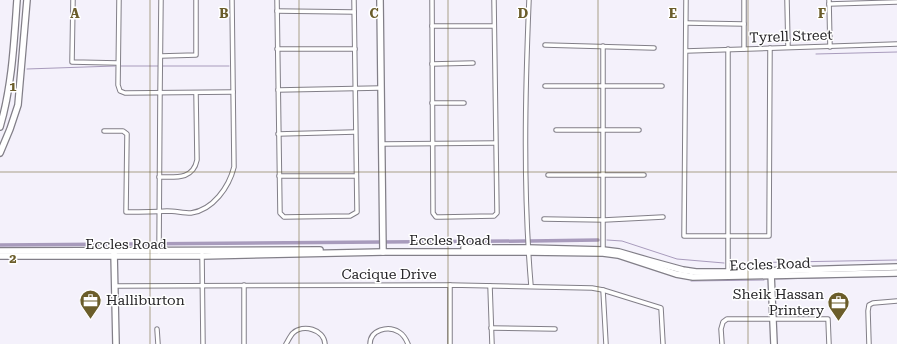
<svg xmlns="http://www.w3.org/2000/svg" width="897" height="344" font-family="'Roboto Serif',serif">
  <rect width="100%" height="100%" fill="#f4f1fb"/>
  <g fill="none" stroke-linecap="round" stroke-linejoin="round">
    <g stroke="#a89bbc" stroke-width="1">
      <path d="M 816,54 L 897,52"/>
      <path d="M 121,66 L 158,66"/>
      <path d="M 161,66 L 229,66"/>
      <path d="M 27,69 L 115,66"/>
      <path d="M 607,240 L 622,241 L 677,259 L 724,263"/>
      <path d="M 735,263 L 897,260"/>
      <path d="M 776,279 L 897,276"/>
      <path d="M 691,281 L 764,280"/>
    </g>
    <g stroke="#a89bbc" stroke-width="3.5">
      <path d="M 530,241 L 598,240"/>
      <path d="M 0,245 L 525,241"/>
    </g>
    <defs>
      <g id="street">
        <path d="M 73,0 L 72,62 L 118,63"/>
        <path d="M 119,0 L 118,85 L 120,91 L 125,93 L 233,92"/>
        <path d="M 277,0 L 280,213 L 284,217 L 350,216 L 357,212 L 354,0"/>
        <path d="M 432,0 L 433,213 L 436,217 L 441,217 L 494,216 L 497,213 L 494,0"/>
        <path d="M 529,0 C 525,95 523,191 531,286"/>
        <path d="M 686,0 L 684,236 L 769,236 L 770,48"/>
        <path d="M 787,0 L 788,47"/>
        <path d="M 829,0 L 830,47"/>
        <path d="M 829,4 L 897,2"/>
        <path d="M 277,11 L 354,12"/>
        <path d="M 686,23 L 744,24"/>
        <path d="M 432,26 L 494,26"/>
        <path d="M 545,45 L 654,48"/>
        <path d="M 603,46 L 603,251"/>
        <path d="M 277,49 L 355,49"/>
        <path d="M 728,49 L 728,272"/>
        <path d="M 744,49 L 744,0"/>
        <path d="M 686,51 L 897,44"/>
        <path d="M 161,56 L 196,55 L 196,0"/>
        <path d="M 432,64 L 473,63"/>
        <path d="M 545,86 L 662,86"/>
        <path d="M 278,90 L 380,88"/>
        <path d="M 432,103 L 464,103"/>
        <path d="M 556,130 L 639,130"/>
        <path d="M 104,131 L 123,131 L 127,134 L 126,212 C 140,212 153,212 167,211 C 175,211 183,213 191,213 C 213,210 229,187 234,167 L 232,0"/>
        <path d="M 278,134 L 355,132"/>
        <path d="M 382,144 L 495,143"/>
        <path d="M 548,175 L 644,175"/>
        <path d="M 279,176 L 356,176"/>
        <path d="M 159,177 C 175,177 193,180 197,160 L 196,93"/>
        <path d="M 544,219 L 604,220 L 663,217"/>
        <path d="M 159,252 L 160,93 L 161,0"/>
        <path d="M 202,254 L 203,344"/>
        <path d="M 450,285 L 450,344"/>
        <path d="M 115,286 L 450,285 L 592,288 L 603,290 L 661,308 L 663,344"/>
        <path d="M 490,286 L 492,344"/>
        <path d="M 603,290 L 606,344"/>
        <path d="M 491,328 L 555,329"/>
        <path d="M 157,329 L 158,344"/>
        <path d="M 244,344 L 244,285"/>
        <path d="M 286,344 C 288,341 290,336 293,333 C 303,324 324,329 325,344"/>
        <path d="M 370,344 C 370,330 388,325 399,332 C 404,335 406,339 408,344"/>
        <path d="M 722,344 L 721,329 L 723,322 L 727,319 L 828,319 L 829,344"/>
        <path d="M 869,344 L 868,311 L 869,305 L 873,303 L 897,301"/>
      </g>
      <g id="secondary">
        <path d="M 380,0 L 383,252"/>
        <path d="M 0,127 C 12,86 14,43 17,0"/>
        <path d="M 0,153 L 10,129 L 18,105 L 27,0"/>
        <path d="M 464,248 L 528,248 L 603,250 L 619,252 L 650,261 L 683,270 L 696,272 L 728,272 L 897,267"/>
        <path d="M 0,251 L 320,250"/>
        <path d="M 114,252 L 116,344"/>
        <path d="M 0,256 L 202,256 L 383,252 L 528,252 L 603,253 L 618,255 L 676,274 L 693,277 L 897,273"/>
        <path d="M 771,273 L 774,344"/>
      </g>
    </defs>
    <use href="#street" stroke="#827f88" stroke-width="5.5"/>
    <use href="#secondary" stroke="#827f88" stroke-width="8"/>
    <use href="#street" stroke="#fff" stroke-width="3.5"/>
    <use href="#secondary" stroke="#fff" stroke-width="5.5"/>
  </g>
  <path fill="none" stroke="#6b5d2a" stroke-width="1" stroke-opacity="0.55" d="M 150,0 L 150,344M 299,0 L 299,344M 448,0 L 448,344M 598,0 L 598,344M 748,0 L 748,344M 0,172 L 897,172"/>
  <defs>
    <symbol id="office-pin" viewBox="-11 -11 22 30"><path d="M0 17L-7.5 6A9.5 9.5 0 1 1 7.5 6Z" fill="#6b5d2a" stroke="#fff"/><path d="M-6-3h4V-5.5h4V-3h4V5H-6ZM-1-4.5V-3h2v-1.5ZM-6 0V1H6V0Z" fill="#fff"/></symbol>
  </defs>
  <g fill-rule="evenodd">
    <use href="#office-pin" x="78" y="288" width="25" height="34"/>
    <use href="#office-pin" x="826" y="290" width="25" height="34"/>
  </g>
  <g text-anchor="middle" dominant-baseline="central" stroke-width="3" stroke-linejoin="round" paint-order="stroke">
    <g font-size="14" fill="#272629" stroke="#fff">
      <text transform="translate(791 36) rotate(-2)">Tyrell Street</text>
      <text x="450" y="240">Eccles Road</text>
      <text x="126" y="244">Eccles Road</text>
      <text transform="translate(770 264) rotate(-2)">Eccles Road</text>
      <text x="389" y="274">Cacique Drive</text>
    </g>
    <g font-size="14" fill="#272629" stroke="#fff" text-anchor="end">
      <text x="824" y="294">Sheik Hassan<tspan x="824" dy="16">Printery</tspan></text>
      <text x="106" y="300" text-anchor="start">Halliburton</text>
    </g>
  </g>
  <g font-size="13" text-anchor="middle" font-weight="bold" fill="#6b5d2a" stroke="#fff" stroke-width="3" stroke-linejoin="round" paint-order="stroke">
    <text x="75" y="18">A</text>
    <text x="224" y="18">B</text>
    <text x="374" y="18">C</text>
    <text x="523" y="18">D</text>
    <text x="673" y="18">E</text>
    <text x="822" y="18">F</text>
    <text x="13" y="91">1</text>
    <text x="13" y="263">2</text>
  </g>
</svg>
